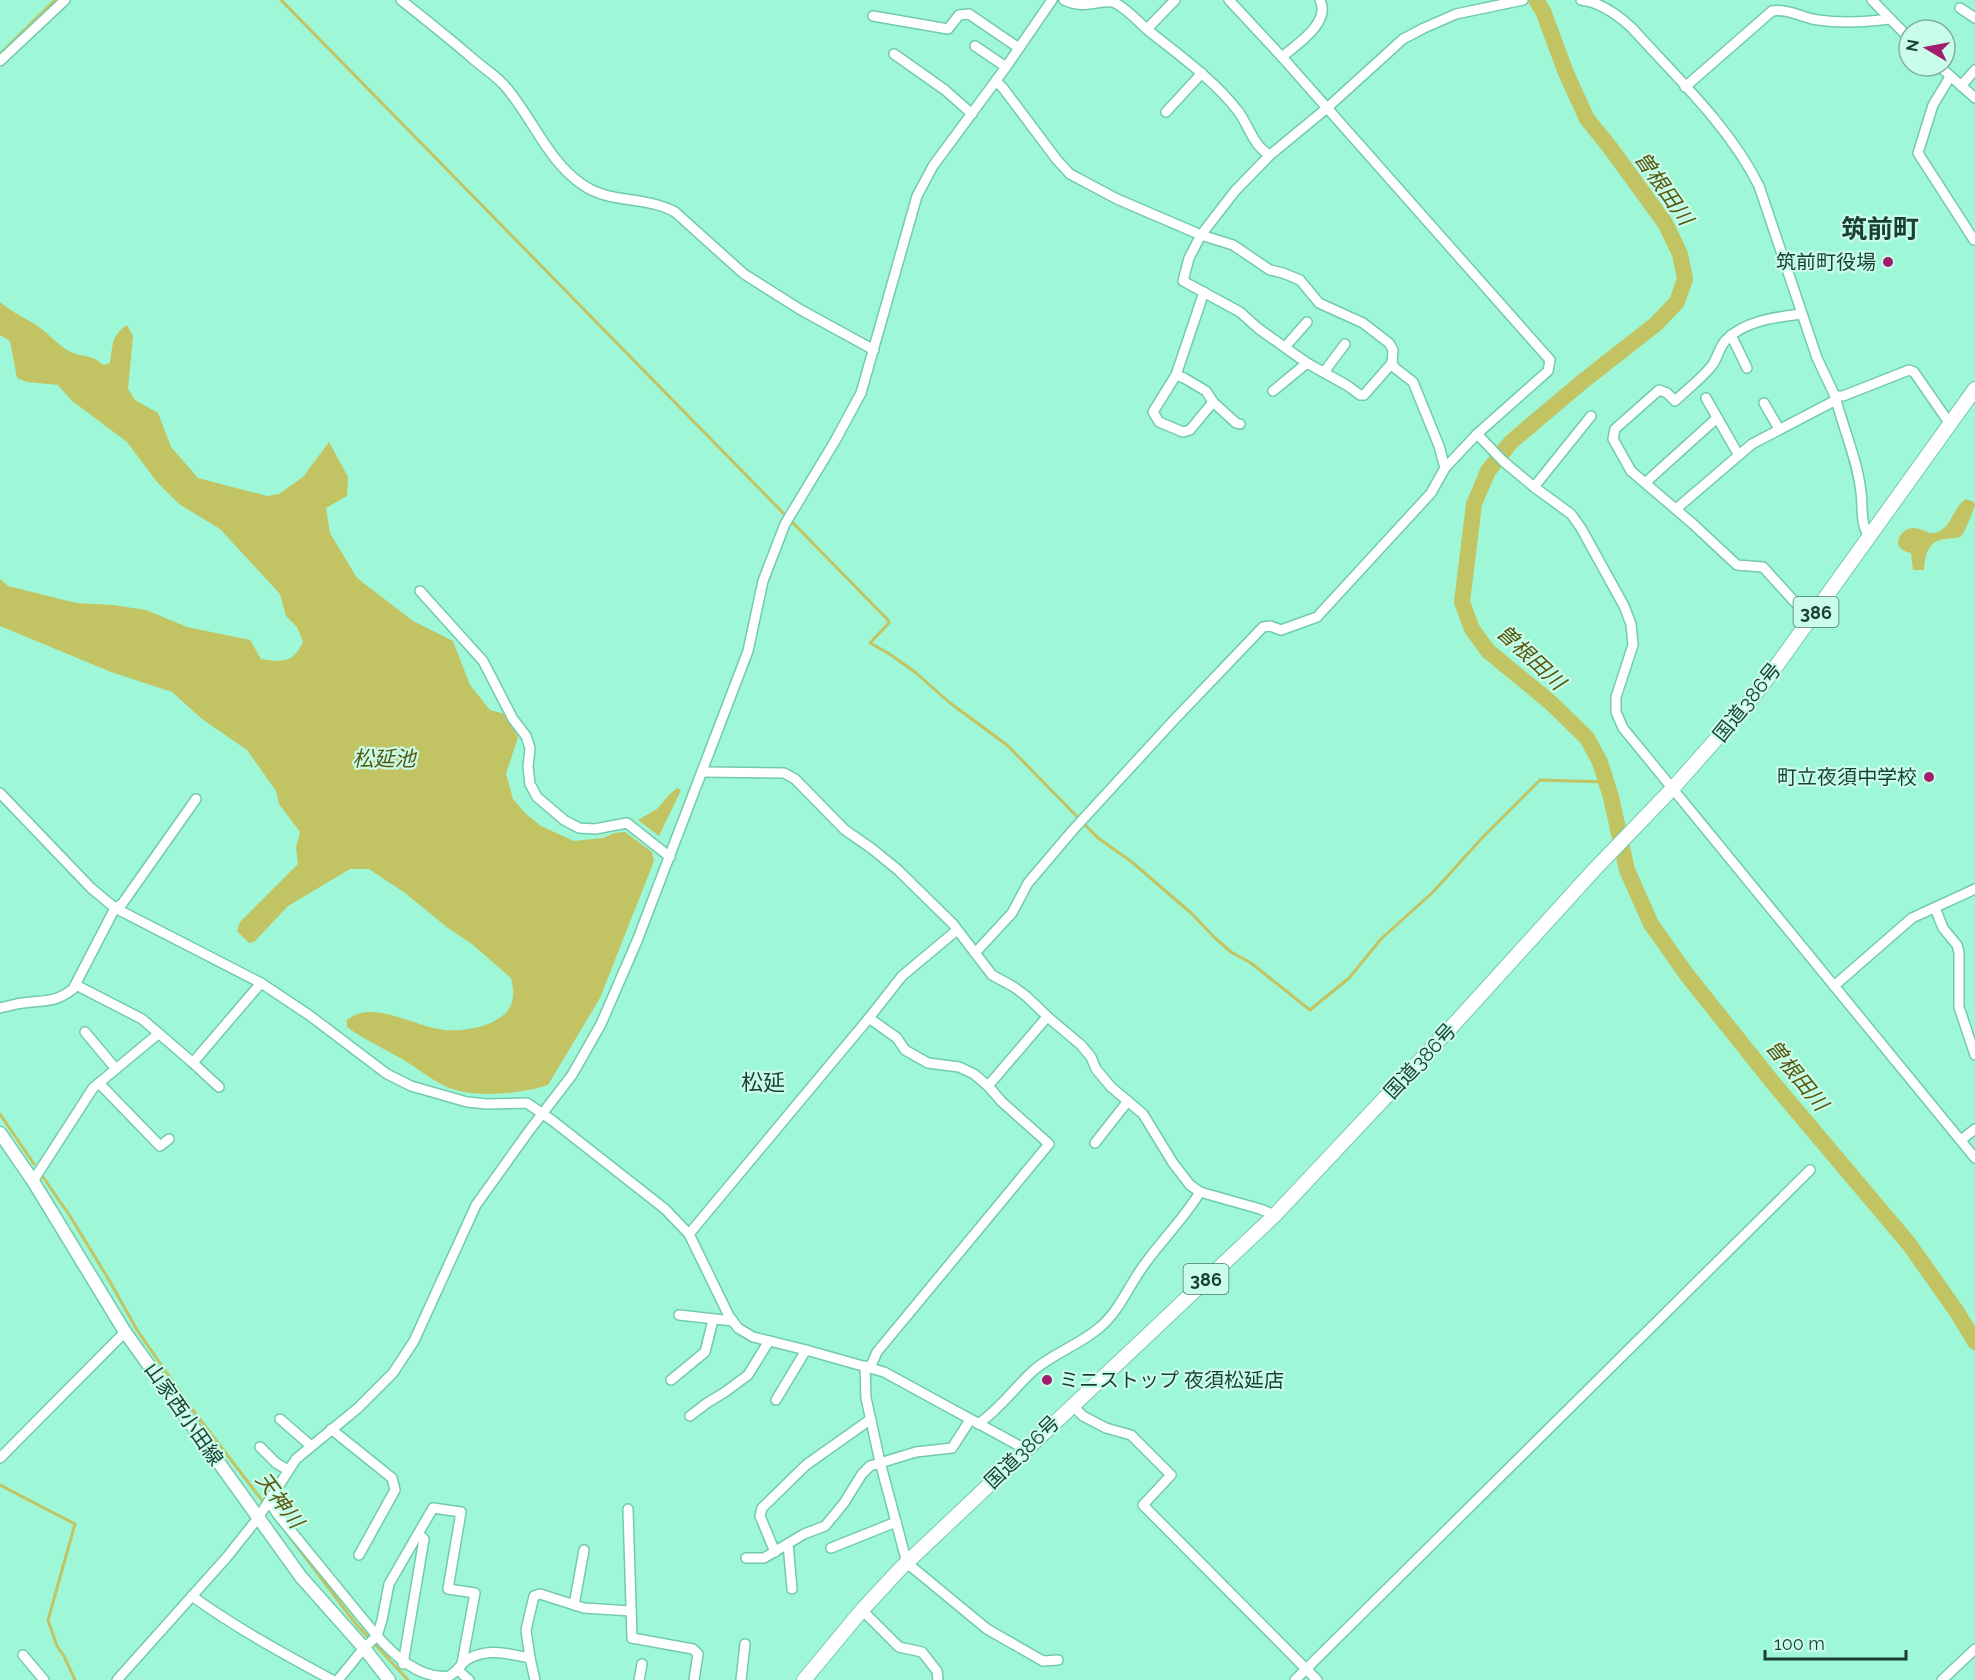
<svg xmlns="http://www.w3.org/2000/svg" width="1975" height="1680" font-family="Raleway,'Noto Sans JP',sans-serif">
  <rect width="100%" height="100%" fill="#9ef8d7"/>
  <g fill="#c2c363">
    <path d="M 0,302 C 11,312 26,318 39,327 C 49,334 58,345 69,351 C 81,358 91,353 103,365 L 110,363 C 113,345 111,336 127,325 L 133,336 L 128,389 L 135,400 L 158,413 L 171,447 L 198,478 L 267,496 L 279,494 L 303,477 L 329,442 L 348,477 L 347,496 L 326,508 L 330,533 L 357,578 L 413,621 L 453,641 L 470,685 L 490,710 L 505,714 L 518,737 L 506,774 L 513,799 L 525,813 L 541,826 L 574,841 L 603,838 L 614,833 L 625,832 L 652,852 L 654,861 L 600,998 L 548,1085 C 521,1094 471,1099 445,1086 C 430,1079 416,1067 402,1059 C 383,1048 365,1040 347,1027 L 347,1020 C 373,998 416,1028 445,1030 C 467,1032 510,1025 513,997 C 514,991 512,984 511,978 L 472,944 L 448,928 L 405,893 L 369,869 L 350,869 L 288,906 L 254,942 L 249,943 L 237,931 L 240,922 L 298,864 L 296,848 L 300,832 L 279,804 L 276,791 L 247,750 L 202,719 L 172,692 L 111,672 L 0,626 L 0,579 L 8,586 L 76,603 L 113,605 L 146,610 L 187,627 L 250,640 L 261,659 C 283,662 292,664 303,642 L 297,627 L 286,616 L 280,594 L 220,529 L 179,504 L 157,482 L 127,442 L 71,400 L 58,385 L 27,382 L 17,378 L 10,341 L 0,335 Z"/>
    <path d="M 1966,499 L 1974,502 L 1975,505 C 1973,511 1965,533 1961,536 C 1956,539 1952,538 1946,539 C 1928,540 1925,555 1924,570 L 1913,570 L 1911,553 C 1889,549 1899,529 1913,528 C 1923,528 1930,537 1940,531 C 1953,523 1954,506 1966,499 Z"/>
    <path d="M 677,788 L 681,790 L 659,836 L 638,820 L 657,809 L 669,795 Z"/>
  </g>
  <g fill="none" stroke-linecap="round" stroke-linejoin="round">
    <g stroke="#c2c363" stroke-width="3">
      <path d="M 281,0 L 888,620 L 889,623 L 870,643 L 888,653 L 915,672 L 950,703 L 1007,745 L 1098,838 L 1132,862 L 1191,913 L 1215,938 L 1231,952 L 1251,963 L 1310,1010 L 1349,978 L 1381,939 L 1433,892 L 1482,838 L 1540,780 L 1606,782"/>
      <path d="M 0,54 L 55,0"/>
      <path d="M 0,1114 L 34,1164"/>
      <path d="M 43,1177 L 70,1216 L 109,1280 L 137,1330 L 192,1409 L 274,1516"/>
      <path d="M 0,1485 L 75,1524 L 48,1620 L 57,1646 L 64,1656 L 75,1680"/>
      <path d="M 280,1524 L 356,1624 L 408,1680"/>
    </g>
    <path stroke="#c2c363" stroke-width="16" d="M 1536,0 L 1543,11 L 1566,73 L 1587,119 L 1609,146 L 1665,223 L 1680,254 L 1685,279 L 1677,302 L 1656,324 L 1582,382 L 1511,442 L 1488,471 L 1474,504 L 1462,602 L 1472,629 L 1488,651 L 1550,702 L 1587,738 L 1600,762 L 1611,797 L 1627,870 L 1651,924 L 1687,975 L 1774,1084 L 1909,1244 L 1957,1312 L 1975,1342"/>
    <defs>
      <g id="minor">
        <path d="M 401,0 C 425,19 449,38 472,58 C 482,67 495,75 504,85 C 532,116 547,161 583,185 C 610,204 647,196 675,212 L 744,274 L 801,310 L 874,350"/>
        <path d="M 1064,0 C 1084,10 1097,0 1113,2 C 1126,7 1138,22 1149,31 C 1180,56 1213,79 1238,111 C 1249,126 1254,147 1270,155"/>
        <path d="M 1581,0 C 1601,2 1618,15 1632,28 C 1677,78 1729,126 1759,186 L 1817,358 L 1835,396 L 1843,396 L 1909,370 L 1914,372 L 1950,424"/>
        <path d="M 1872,0 L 1909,38"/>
        <path d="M 1960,8 L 1975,18"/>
        <path d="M 873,16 L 948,29 L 959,15 L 969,14 L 1019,48"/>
        <path d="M 1147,29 L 1175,0"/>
        <path d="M 975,46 L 1006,67"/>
        <path d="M 894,54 L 945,90 L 972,114"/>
        <path d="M 1282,57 C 1297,44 1331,23 1320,0"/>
        <path d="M 0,61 L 65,0"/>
        <path d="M 1939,66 L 1975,98"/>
        <path d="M 1950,77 L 1933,105 L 1918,153 L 1974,240"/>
        <path d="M 996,81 L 1003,88 L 1057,160 L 1070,174 L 1117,199 L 1201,235 L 1233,245 L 1270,270 L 1283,273 L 1300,280 L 1319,303 L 1363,323 L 1389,343 L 1393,350 L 1392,363"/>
        <path d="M 1961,86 L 1975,70"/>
        <path d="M 1685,87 L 1772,11 C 1787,8 1803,18 1818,20 C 1839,23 1867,22 1889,19"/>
        <path d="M 1166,112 L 1202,73"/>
        <path d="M 1204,292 L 1176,375 L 1153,412 L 1159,422 L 1183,432 L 1190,430 L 1213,402"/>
        <path d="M 1801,314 C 1776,317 1744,321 1726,340 C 1719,347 1718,357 1713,364 C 1704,377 1686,390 1675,401 L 1667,393 L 1659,390 L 1615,429 L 1613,439 L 1631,471 L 1693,524 L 1737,565 L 1763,567 L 1811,620"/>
        <path d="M 1731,335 L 1747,368"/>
        <path d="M 1285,347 L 1307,322"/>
        <path d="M 1324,372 L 1345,344"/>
        <path d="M 1176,375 L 1184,378 L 1206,391 L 1213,402 L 1236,423 L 1240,424"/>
        <path d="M 1273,391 L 1307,363"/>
        <path d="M 1835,396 C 1843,428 1857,458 1861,492 C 1863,508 1860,523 1869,537"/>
        <path d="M 1706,398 L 1738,454"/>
        <path d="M 1764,403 L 1779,429"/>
        <path d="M 1477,434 L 1503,461 L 1534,487 L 1571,514 L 1581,528 L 1624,606 L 1631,624 L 1633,645 L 1616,697 L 1616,712 L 1623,728 L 1975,1158"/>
        <path d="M 1445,468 L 1439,446 L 1413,382 L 1395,368 L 1392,363 L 1364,395 L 1360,395 L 1348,386 L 1307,363 L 1259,329 L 1240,312 L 1183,281 L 1189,258 L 1201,235 L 1235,191 L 1270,155 L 1327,108 L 1403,39 L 1424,28 L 1456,14 L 1523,0"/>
        <path d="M 1645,483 L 1717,418"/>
        <path d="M 1534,487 L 1591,416"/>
        <path d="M 1676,509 L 1752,444 L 1836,400"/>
        <path d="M 420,591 L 483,661 L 513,719 L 526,736 L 530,748 L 528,767 L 530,784 L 537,797 L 564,820 L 579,828 L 595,829 L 627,823 L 670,857"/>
        <path d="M 703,772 L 784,773 L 795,779 L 845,830 L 871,848 L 898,870 L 953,924 L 992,975 L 1014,987 L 1026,996 L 1049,1018 L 1081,1045 L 1091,1057 L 1096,1069 L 1111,1087 L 1143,1114 L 1173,1163 L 1190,1185 L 1200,1192 L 1260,1209 L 1275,1215"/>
        <path d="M 0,793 L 91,888 L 115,908 L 261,983 L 309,1015 L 387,1074 L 411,1086 L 467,1102 L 487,1104 L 527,1103 L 553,1121 L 665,1209 L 689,1234 L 729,1316 L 738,1328 L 753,1337 L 806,1350 L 884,1372 L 1025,1449"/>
        <path d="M 1935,908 L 1943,928 L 1957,945 L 1959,952 L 1959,1007 L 1975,1055"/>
        <path d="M 975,953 L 1012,913 L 1028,883 L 1073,830 L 1174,720 L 1263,627 L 1270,626 L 1281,630 L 1317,617 L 1431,493 L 1445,468 L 1477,434 L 1548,371 L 1550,360 L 1282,57 L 1229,0"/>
        <path d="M 76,985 L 142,1019 L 192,1062 L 196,1059 L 261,983"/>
        <path d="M 1834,986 L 1912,918 L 1975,889"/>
        <path d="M 0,1008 C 8,1006 15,1004 23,1003 C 45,1000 55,1003 73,989 L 115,908 L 122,904 L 196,799"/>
        <path d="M 869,1018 L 902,976 L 957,930"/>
        <path d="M 85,1032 L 116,1069"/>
        <path d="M 192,1062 L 219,1087"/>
        <path d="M 99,1083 L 160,1146 L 169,1139"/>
        <path d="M 988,1086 L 1047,1017"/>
        <path d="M 1961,1140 L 1975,1129"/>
        <path d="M 1095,1143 L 1128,1101"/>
        <path d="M 33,1181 L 93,1088 L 158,1034"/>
        <path d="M 689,1234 L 869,1018 L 897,1038 L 905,1050 L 928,1063 L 959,1067 L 974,1074 L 988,1086 L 1002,1102 L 1049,1144 L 877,1352 L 870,1368"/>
        <path d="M 679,1315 L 733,1321"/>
        <path d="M 865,1366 L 866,1398 L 880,1462 L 907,1563 L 987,1629 L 1043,1661 L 1058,1660"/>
        <path d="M 671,1380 L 705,1352 L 713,1320"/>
        <path d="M 776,1400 L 806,1350"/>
        <path d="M 1072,1405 L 1083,1416 L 1106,1428 L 1131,1435 L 1171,1475 L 1143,1505 L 1317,1680"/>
        <path d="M 690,1416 L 707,1403 L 725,1392 L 748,1375 L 769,1341"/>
        <path d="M 280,1419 L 311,1446"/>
        <path d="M 978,1424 C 1000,1409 1015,1387 1034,1370 C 1054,1353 1079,1345 1099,1328 C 1121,1310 1130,1282 1147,1261 C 1164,1238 1185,1217 1200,1192"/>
        <path d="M 331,1429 L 392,1478 L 395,1490 L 359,1555"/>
        <path d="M 260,1447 L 276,1463 L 288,1470"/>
        <path d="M 0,1458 L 125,1332"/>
        <path d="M 269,1501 L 278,1515 L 377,1636"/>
        <path d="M 628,1509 L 632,1638 L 693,1649 L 698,1654 L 694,1680"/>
        <path d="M 788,1544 L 792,1589"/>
        <path d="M 831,1548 L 896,1522"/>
        <path d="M 775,1552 L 760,1516 L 762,1508 L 806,1465 L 871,1419"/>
        <path d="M 746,1558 L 764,1558 L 804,1534 L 825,1526 L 844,1503 L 862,1474 L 870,1466 L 916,1452 L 952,1448 L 970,1420"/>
        <path d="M 192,1596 C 236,1628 284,1654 332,1680"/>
        <path d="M 574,1605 L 584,1550"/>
        <path d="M 862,1610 L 899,1647 L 922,1652 L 937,1671 L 938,1680"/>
        <path d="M 377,1636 L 382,1620 L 389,1584 L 433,1508 L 461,1512 L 448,1589 L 475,1593 L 462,1663"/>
        <path d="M 23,1655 L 44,1680"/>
        <path d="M 403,1664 L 424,1539 L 418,1534"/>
        <path d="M 458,1670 L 469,1680"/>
        <path d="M 117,1680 L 227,1557 L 258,1518 L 296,1459 L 358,1408 L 393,1373 L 414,1341 L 476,1205 L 529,1131 L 572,1075 L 601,1024 L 637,941 L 748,651 L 763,581 L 785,524 L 835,441 L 861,393 L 917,196 L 933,166 L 1006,67 L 1052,0"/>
        <path d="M 338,1680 L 364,1648 L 377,1636 C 394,1655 420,1680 449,1676 C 458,1672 461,1662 470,1658 C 490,1648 509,1654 530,1658"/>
        <path d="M 535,1680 L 530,1658 L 526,1630 L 534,1596 L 540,1594 L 584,1608 L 631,1611"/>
        <path d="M 639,1680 L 642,1664"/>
        <path d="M 741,1680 L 745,1644"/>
        <path d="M 1295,1680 L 1810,1170"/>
        <path d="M 1942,1680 L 1975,1649"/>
      </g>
      <path id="major" d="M 0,1133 L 33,1181 L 125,1332 L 301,1577 L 364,1648 L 389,1680"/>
      <path id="highway" d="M 804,1680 L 862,1610 L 900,1569 L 1275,1215 L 1457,1021 L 1594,870 L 1673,788 L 1750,701 L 1772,672 L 1975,389"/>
    </defs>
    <use href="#minor" stroke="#72cbac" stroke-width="12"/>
    <use href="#major" stroke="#72cbac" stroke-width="15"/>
    <use href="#highway" stroke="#72cbac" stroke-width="16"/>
    <use href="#minor" stroke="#fff" stroke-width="9"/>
    <use href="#major" stroke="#fff" stroke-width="12"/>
    <use href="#highway" stroke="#fff" stroke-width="14"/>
  </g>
  <g fill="#a11d6d" stroke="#c9fde9" stroke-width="2">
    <circle cx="1888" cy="262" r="6"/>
    <circle cx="1929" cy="777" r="6"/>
    <circle cx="1047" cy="1380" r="6"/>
  </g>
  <g text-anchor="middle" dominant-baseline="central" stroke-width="4.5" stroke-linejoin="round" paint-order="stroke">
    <g fill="#c9fde9" stroke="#4e786a" stroke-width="1.5">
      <rect x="1793.5" y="597" width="45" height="30" rx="4.5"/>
      <rect x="1183.5" y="1264" width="45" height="30" rx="4.5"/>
    </g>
    <g font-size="18" font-weight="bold" fill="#193f33">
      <text x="1816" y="612">386</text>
      <text x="1206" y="1279">386</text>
    </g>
    <g font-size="20" fill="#193f33" stroke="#c9fde9" text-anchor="end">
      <text x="1876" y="262">筑前町役場</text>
      <text x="1917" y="777">町立夜須中学校</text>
      <text x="1059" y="1380" text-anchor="start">ミニストップ 夜須松延店</text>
    </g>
    <g font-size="20" fill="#193f33" stroke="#c9fde9">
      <text transform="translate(1747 702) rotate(-51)">国道386号</text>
      <text transform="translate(1420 1061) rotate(-47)">国道386号</text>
      <text transform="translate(184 1414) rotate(55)">山家西小田線</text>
      <text transform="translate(1022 1452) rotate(-44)">国道386号</text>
    </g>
    <g font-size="21" font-style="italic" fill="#57570e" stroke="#c9fde9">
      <text transform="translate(1664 188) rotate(55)">曽根田川</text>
      <text transform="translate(1531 657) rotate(43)">曽根田川</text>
      <text x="384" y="758">松延池</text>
      <text transform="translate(1797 1075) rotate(51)">曽根田川</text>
      <text transform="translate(280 1500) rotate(53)">天神川</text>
    </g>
    <g font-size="22" fill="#193f33" stroke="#c9fde9">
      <text x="763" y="1082">松延</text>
    </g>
    <g font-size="26" font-weight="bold" fill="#193f33" stroke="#c9fde9">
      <text x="1880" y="229">筑前町</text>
    </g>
  </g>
  <g transform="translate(1927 48) rotate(280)"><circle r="28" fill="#c9fde9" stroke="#83b1a0" stroke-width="1.5"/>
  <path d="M0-4.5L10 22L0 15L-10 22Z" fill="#a11d6d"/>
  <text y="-9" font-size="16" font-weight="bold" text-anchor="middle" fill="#193f33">N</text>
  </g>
  <path d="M1765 1650v9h141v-9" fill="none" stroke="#193f33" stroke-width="3"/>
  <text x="1774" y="1650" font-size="18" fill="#193f33" stroke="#c9fde9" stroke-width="4.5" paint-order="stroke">100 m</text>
</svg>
